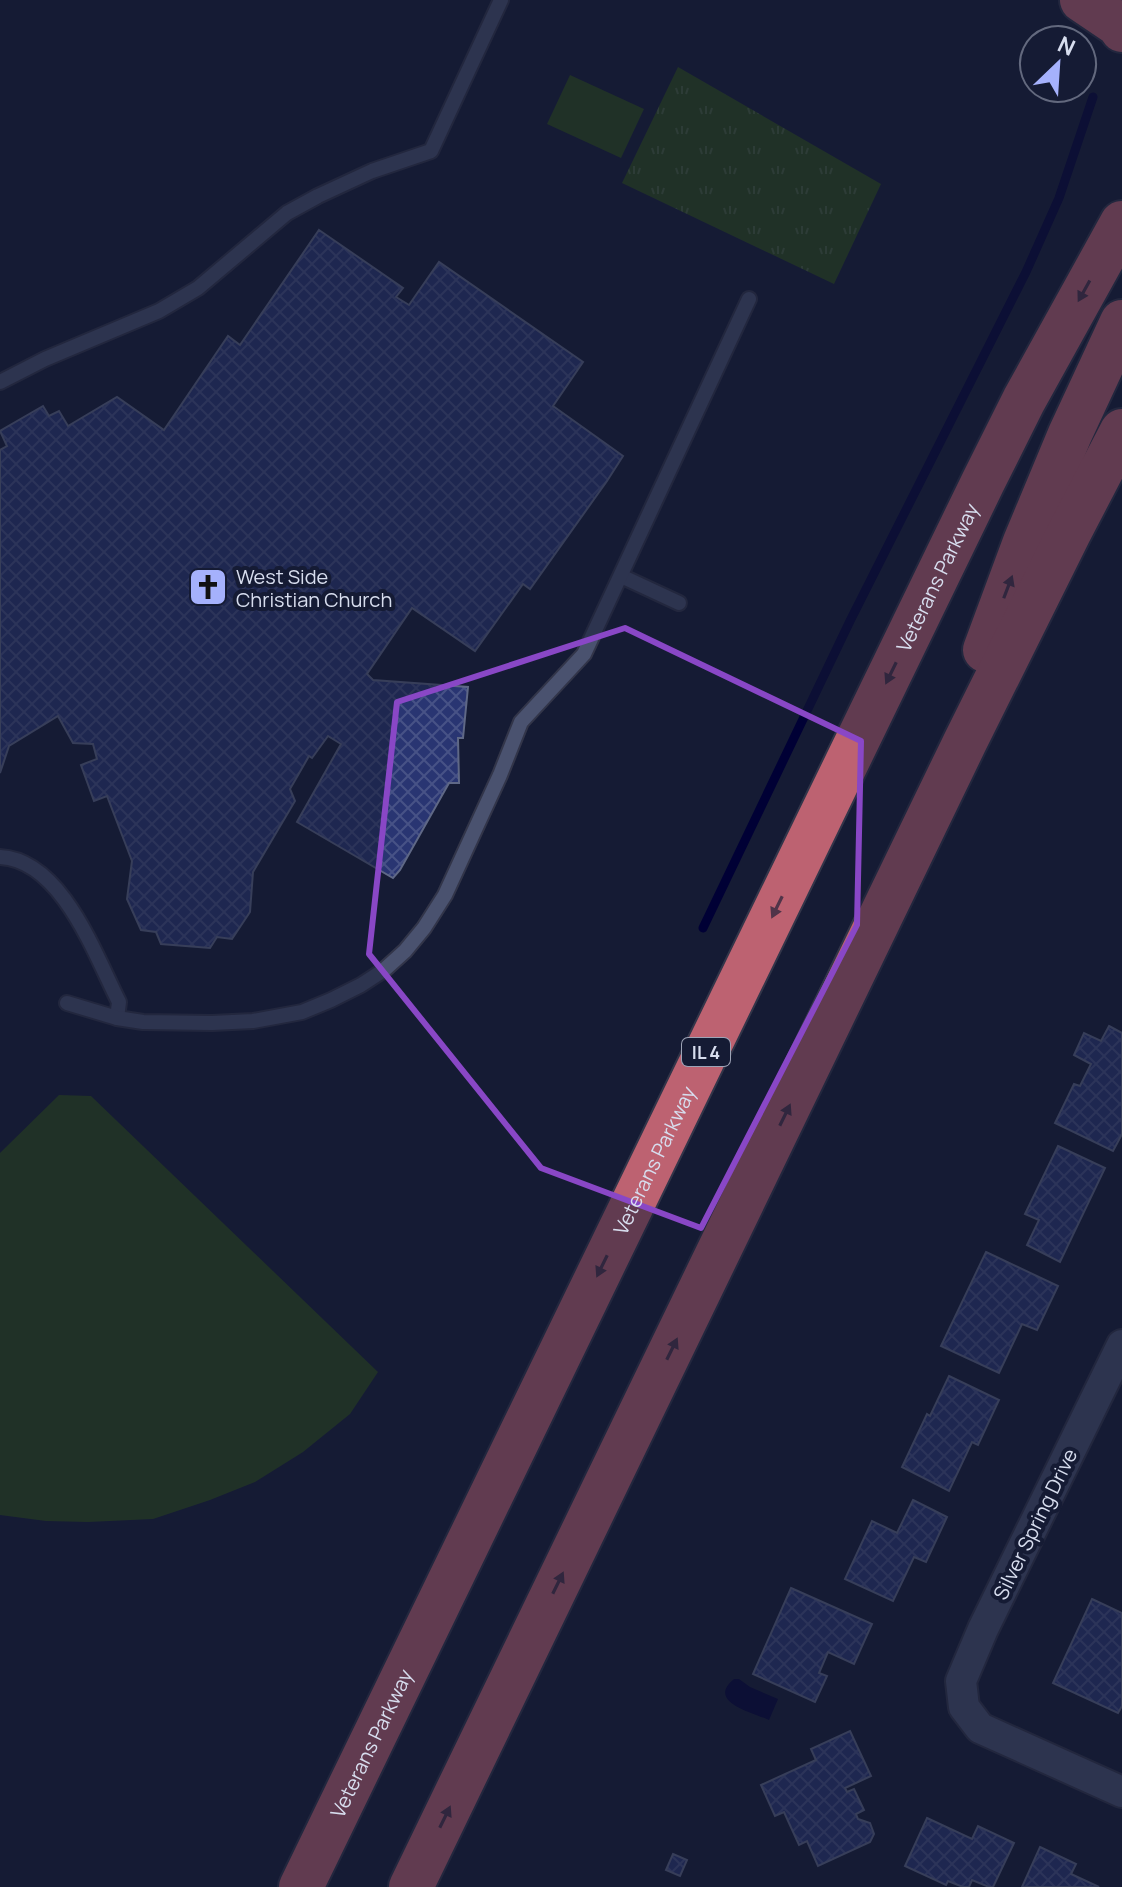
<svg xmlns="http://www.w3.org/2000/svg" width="1122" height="1887" font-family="Manrope,sans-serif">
  <defs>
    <pattern id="grass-tufts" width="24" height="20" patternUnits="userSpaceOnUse" patternTransform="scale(2)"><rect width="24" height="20" fill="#2d4c18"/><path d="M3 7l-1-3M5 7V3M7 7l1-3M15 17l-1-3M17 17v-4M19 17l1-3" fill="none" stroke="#4b653a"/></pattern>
    <pattern id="building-cross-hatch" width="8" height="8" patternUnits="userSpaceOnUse" patternTransform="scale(2)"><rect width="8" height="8" fill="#293572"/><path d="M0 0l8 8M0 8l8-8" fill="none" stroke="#475286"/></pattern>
  </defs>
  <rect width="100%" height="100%" fill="#151b34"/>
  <path fill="url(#grass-tufts)" d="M 678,67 L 881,184 L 834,284 L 622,183 Z"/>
  <g fill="#2d4c18">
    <path d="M 570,75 L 644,109 L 621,158 L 547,124 Z"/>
    <path d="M 59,1095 L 91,1096 L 378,1372 L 350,1414 L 303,1452 L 255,1482 L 210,1500 L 153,1519 L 88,1522 L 46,1521 L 0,1515 L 0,1153 Z"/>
  </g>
  <path fill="#000035" d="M 734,1679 L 739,1679 L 750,1687 L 778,1699 L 769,1720 C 752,1712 706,1702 734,1679 Z"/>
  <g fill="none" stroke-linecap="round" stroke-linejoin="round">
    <path stroke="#000035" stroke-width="9" d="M 703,928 L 850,621 L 1026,272 L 1059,198 L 1093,97"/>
  </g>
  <g fill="url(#building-cross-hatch)" stroke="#5f6886" stroke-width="2">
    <path d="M 319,230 L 403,288 L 396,297 L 409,305 L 439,262 L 583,362 L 553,406 L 623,456 L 607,481 L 530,589 L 523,584 L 475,651 L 412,608 L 367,674 L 373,680 L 468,687 L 463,738 L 458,738 L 459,783 L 449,783 L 400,870 L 393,878 L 297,822 L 341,744 L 328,736 L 312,758 L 309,756 L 290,789 L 295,801 L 253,872 L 250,912 L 232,939 L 217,937 L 210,948 L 161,944 L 156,932 L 141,930 L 127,899 L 132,861 L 107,796 L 94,801 L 81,765 L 97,759 L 93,744 L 73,743 L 58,716 L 9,746 L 0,773 L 0,450 L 7,446 L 0,431 L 43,406 L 49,416 L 59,411 L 68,426 L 117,397 L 164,430 L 228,336 L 240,345 Z"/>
    <path d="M 1109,1026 L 1122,1033 L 1122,1134 L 1113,1151 L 1055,1123 L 1074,1084 L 1080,1086 L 1091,1064 L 1074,1055 L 1084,1033 L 1101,1041 Z"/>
    <path d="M 1058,1146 L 1105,1168 L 1060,1262 L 1027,1245 L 1039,1220 L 1025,1214 Z"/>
    <path d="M 986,1252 L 1058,1286 L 1037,1330 L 1022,1324 L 999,1373 L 941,1346 Z"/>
    <path d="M 949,1376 L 999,1400 L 978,1445 L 972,1442 L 949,1491 L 902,1467 L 927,1414 L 930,1416 Z"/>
    <path d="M 913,1500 L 947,1517 L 926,1562 L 914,1557 L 893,1601 L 845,1579 L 872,1521 L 897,1533 Z"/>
    <path d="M 791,1588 L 872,1624 L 854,1664 L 828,1652 L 819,1673 L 827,1676 L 815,1702 L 753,1674 Z"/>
    <path d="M 1092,1599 L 1122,1613 L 1122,1706 L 1118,1713 L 1053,1683 Z"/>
    <path d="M 850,1731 L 871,1776 L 845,1788 L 847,1792 L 854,1789 L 864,1810 L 856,1814 L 858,1819 L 870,1823 L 874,1834 L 870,1842 L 818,1866 L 807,1841 L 799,1845 L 784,1812 L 775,1816 L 761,1785 L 816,1760 L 811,1749 Z"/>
    <path d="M 927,1818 L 972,1839 L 978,1826 L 1014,1843 L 993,1887 L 989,1887 L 972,1880 L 969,1887 L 963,1887 L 948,1881 L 946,1885 L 905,1866 Z"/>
    <path d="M 1040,1847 L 1076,1864 L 1071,1874 L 1099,1887 L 1022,1887 Z"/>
    <path d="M 673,1854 L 687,1860 L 680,1876 L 666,1870 Z"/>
  </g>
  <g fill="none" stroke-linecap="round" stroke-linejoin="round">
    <defs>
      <g id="lane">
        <path d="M 0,382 L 45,359 L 159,311 L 198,288 L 287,213 L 318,196 L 372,171 L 431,151 L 501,0"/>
        <path d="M 621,576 L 679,603"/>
        <path d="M 0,857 C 62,860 95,955 119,1002 L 117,1018"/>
        <path d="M 67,1003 L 117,1018 L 143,1022 L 212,1023 L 253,1021 L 302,1012 L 331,1000 L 361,985 L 384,970 L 405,951 L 424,928 L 445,895 L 500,775 L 521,722 L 584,654 L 749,299"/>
      </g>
      <path id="street" d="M 1122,1345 L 983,1629 L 961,1681 L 964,1707 L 980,1728 L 1122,1792"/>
      <g id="highway">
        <path d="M 1082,0 L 1119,25 L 1122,30"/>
        <path d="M 985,650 L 1025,542 L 1070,434 L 1122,322"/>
        <path id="s1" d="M 301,1887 L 983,482 L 1024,400 L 1122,223"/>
        <path d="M 411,1887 L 965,742 L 1069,533 L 1122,431"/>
      </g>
    </defs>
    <use href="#lane" stroke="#323549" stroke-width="18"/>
    <use href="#street" stroke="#323549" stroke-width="34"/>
    <use href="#highway" stroke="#323549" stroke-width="48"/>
    <use href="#lane" stroke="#4a526f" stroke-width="14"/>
    <use href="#street" stroke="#4a526f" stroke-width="30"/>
    <use href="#highway" stroke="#bd6271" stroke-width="44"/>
  </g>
  <defs><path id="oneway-solid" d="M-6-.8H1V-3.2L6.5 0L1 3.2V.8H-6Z" transform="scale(2)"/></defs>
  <g fill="#503449">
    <use href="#oneway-solid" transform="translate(1084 291) rotate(119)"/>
    <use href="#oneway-solid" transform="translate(1008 587) rotate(-69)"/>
    <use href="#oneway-solid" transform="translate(891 673) rotate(116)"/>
    <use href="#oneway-solid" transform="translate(777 907) rotate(116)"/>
    <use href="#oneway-solid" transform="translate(785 1115) rotate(-64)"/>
    <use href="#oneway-solid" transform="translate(602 1266) rotate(116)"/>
    <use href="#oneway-solid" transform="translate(672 1349) rotate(-64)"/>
    <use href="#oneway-solid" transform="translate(558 1583) rotate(-64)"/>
    <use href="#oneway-solid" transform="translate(445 1817) rotate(-64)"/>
  </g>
  <path d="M0 0H1122V1887H0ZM 625,628 L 861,741 L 857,925 L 701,1228 L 541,1168 L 369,954 L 397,702 Z" fill="#151b34" fill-opacity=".55" fill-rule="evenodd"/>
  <path fill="none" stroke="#8947c6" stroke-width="6" stroke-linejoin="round" d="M 625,628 L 861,741 L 857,925 L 701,1228 L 541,1168 L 369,954 L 397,702 Z"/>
  <defs>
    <symbol id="church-square" viewBox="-11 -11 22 22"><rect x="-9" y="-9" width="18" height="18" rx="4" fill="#a5b1fc" stroke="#151b34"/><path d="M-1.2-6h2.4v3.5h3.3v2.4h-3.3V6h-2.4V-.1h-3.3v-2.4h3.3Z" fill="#111"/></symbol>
  </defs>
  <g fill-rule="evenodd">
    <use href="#church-square" x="186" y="565" width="44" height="44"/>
  </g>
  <g text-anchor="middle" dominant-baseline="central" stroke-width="8" stroke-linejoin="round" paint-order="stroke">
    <rect fill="#151b34" stroke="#9da3b6" stroke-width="2" x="682" y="1038" width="48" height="28" rx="6"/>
    <g font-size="18" font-weight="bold" fill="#d7ddee">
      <text x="706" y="1052">IL 4</text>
    </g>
    <g font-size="20" fill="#d7ddee" stroke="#151b34" text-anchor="start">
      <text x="236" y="576">West Side<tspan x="236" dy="23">Christian Church</tspan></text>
    </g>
    <g font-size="20" fill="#d7ddee" stroke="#151b34">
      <text stroke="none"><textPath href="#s1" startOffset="1456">Veterans Parkway</textPath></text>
      <text stroke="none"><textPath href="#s1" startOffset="808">Veterans Parkway</textPath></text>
      <text transform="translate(1035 1524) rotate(-64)">Silver Spring Drive</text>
      <text stroke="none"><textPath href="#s1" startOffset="160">Veterans Parkway</textPath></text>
    </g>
  </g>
  <g transform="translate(1058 64) rotate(25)"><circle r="38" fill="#151b34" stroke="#63697e" stroke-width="2"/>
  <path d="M0-6L14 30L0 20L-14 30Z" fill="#a5b1fc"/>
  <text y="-12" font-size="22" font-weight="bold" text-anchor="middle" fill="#d7ddee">N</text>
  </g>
</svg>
